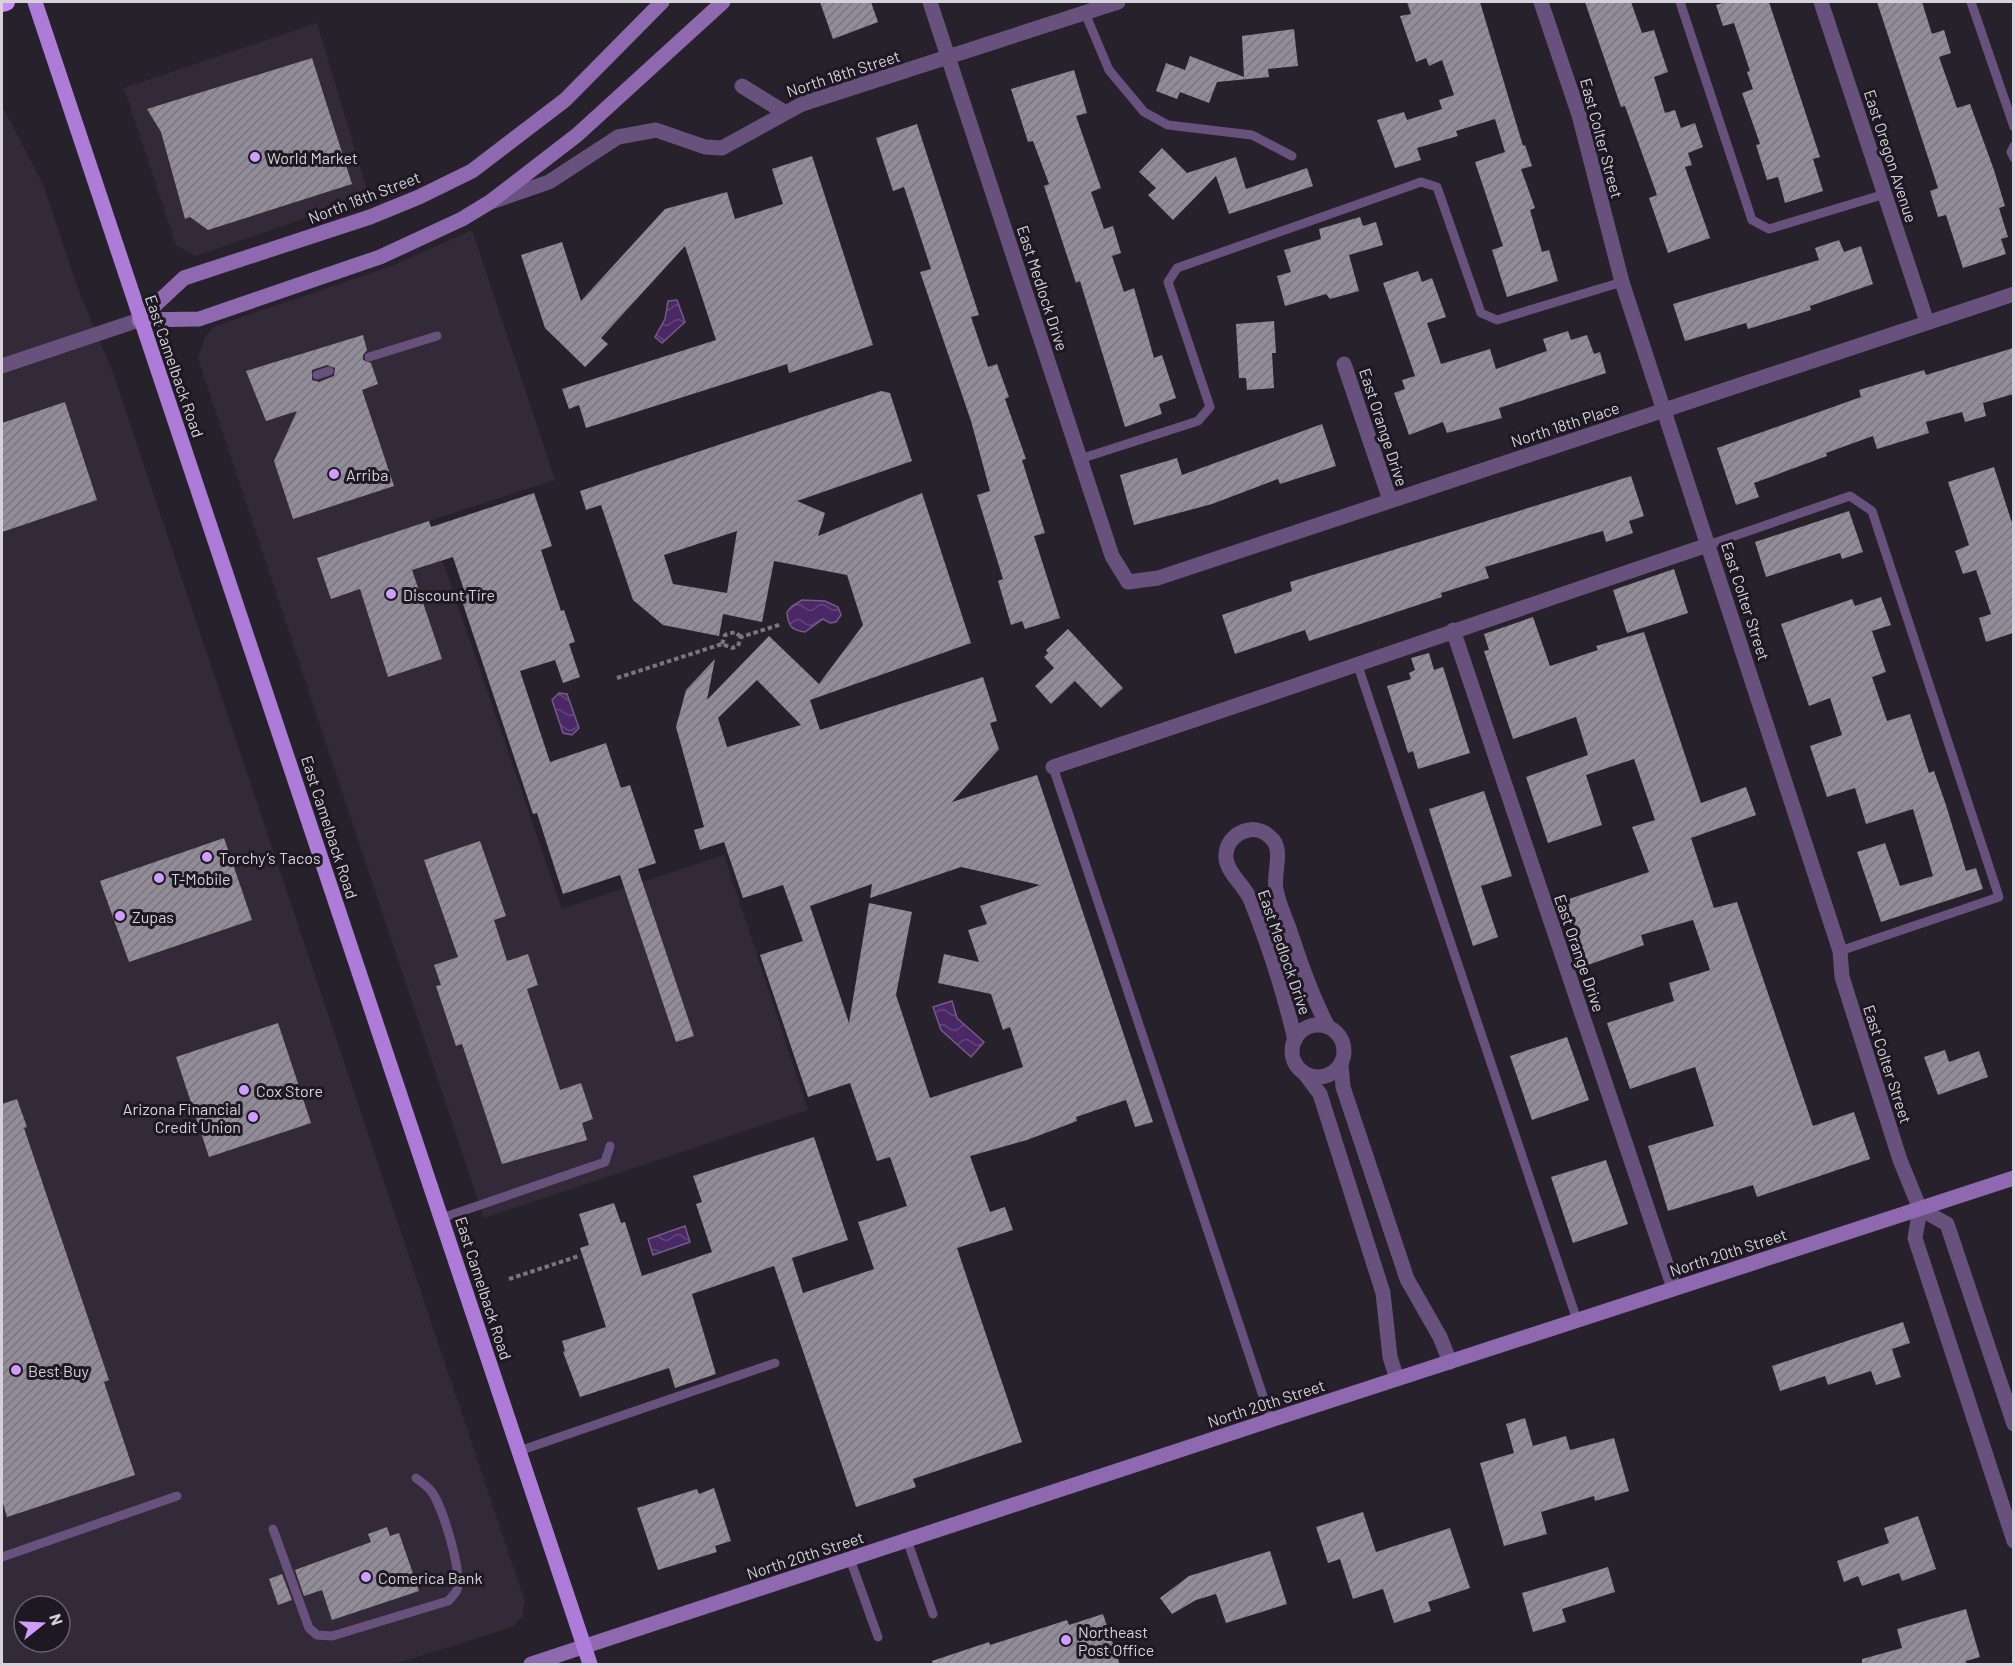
<svg xmlns="http://www.w3.org/2000/svg" width="2015" height="1666" font-family="Barlow,sans-serif">
  <defs>
    <pattern id="water-waves" width="16" height="10" patternUnits="userSpaceOnUse" patternTransform="scale(1.5)"><rect width="16" height="10" fill="#4a2865"/><path d="M0 5q4-4 8 0t8 0" fill="none" stroke="#63467a"/></pattern>
    <pattern id="building-hatch" width="6" height="6" patternUnits="userSpaceOnUse" patternTransform="scale(1.5)"><rect width="6" height="6" fill="#928c98"/><path d="M-1 1l2-2M0 6l6-6M5 7l2-2" fill="none" stroke="#79757e"/></pattern>
  </defs>
  <rect width="100%" height="100%" fill="#26212b"/>
  <g fill="#322a39" fill-rule="evenodd">
    <path d="M 317,23 L 369,196 L 196,256 L 176,245 L 124,88 Z"/>
    <path d="M 2,106 L 43,184 L 78,289 L 112,370 L 525,1602 L 522,1617 L 512,1627 L 395,1664 L 2,1664 ZM 24,1606 L 60,1606 L 60,1642 L 24,1642 Z"/>
    <path d="M 472,230 L 555,480 L 429,521 L 562,909 L 724,855 L 808,1110 L 484,1218 L 198,358 L 205,337 L 215,326 L 392,266 Z"/>
  </g>
  <g fill="url(#water-waves)" stroke="#745b88" stroke-width="1.5">
    <path d="M 677,300 L 685,322 L 662,343 L 655,337 L 665,319 L 668,301 Z"/>
    <path d="M 802,600 L 825,601 L 838,607 L 841,615 L 836,622 L 830,623 L 823,619 L 805,632 C 791,630 788,626 787,612 L 792,606 Z"/>
    <path d="M 559,693 L 567,694 L 579,728 L 572,735 L 563,733 L 552,700 Z"/>
    <path d="M 952,1001 L 957,1018 L 984,1042 L 971,1057 L 941,1030 L 933,1007 Z"/>
    <path d="M 685,1226 L 690,1242 L 653,1255 L 648,1239 Z"/>
  </g>
  <g fill="url(#building-hatch)" fill-rule="evenodd">
    <path d="M 820,2 L 871,2 L 878,22 L 833,39 Z"/>
    <path d="M 1407,2 L 1480,2 L 1523,146 L 1525,145 L 1532,166 L 1521,169 L 1535,208 L 1530,210 L 1542,252 L 1549,250 L 1558,281 L 1507,297 L 1492,250 L 1503,246 L 1475,162 L 1505,152 L 1495,119 L 1456,131 L 1458,136 L 1417,148 L 1421,160 L 1395,168 L 1377,120 L 1404,112 L 1407,120 L 1442,109 L 1439,100 L 1454,95 L 1442,60 L 1429,66 L 1426,58 L 1416,62 L 1400,16 L 1411,14 Z"/>
    <path d="M 1585,2 L 1631,2 L 1642,33 L 1654,30 L 1668,72 L 1654,77 L 1665,113 L 1675,110 L 1681,128 L 1695,123 L 1703,147 L 1688,153 L 1692,165 L 1685,167 L 1710,238 L 1668,253 L 1649,198 L 1657,195 L 1625,106 L 1621,107 Z"/>
    <path d="M 1726,2 L 1769,2 L 1820,157 L 1813,159 L 1823,191 L 1785,203 L 1778,177 L 1767,180 L 1756,145 L 1760,144 L 1742,93 L 1753,89 L 1747,72 L 1750,71 L 1734,23 L 1723,26 L 1716,5 Z"/>
    <path d="M 1877,2 L 1922,2 L 1932,34 L 1944,30 L 1951,53 L 1939,57 L 1957,108 L 1970,104 L 1994,170 L 2005,206 L 1999,208 L 2008,237 L 2001,239 L 2006,254 L 1963,268 L 1946,215 L 1938,217 L 1930,191 L 1938,188 Z"/>
    <path d="M 1294,29 L 1298,66 L 1268,69 L 1269,77 L 1217,82 L 1209,103 L 1180,92 L 1177,99 L 1156,91 L 1166,63 L 1185,70 L 1190,56 L 1244,77 L 1242,36 Z"/>
    <path d="M 312,58 L 352,184 L 208,230 L 190,217 L 185,219 L 161,132 L 147,109 Z"/>
    <path d="M 1074,70 L 1087,113 L 1076,116 L 1101,188 L 1091,192 L 1104,229 L 1113,226 L 1121,253 L 1112,256 L 1124,292 L 1134,288 L 1154,358 L 1162,355 L 1176,398 L 1159,404 L 1162,414 L 1125,427 L 1080,281 L 1076,283 L 1044,186 L 1049,184 L 1033,141 L 1028,142 L 1011,89 Z"/>
    <path d="M 917,124 L 979,315 L 971,317 L 988,367 L 997,364 L 1009,397 L 1005,399 L 1026,459 L 1022,460 L 1045,533 L 1034,536 L 1060,618 L 1025,629 L 1022,621 L 1011,625 L 998,581 L 1003,579 L 977,495 L 990,491 L 971,421 L 920,272 L 931,269 L 904,187 L 893,191 L 876,138 Z"/>
    <path d="M 1162,148 L 1187,173 L 1236,157 L 1246,189 L 1307,168 L 1313,186 L 1229,214 L 1216,176 L 1173,220 L 1148,195 L 1156,188 L 1139,172 Z"/>
    <path d="M 812,156 L 873,345 L 789,373 L 787,364 L 586,428 L 579,405 L 569,409 L 562,389 L 716,340 L 685,246 L 601,338 L 608,344 L 585,367 L 545,328 L 521,255 L 562,242 L 581,301 L 665,209 L 727,192 L 735,219 L 783,204 L 772,169 Z"/>
    <path d="M 1360,217 L 1363,226 L 1376,222 L 1383,245 L 1349,255 L 1359,291 L 1330,299 L 1326,294 L 1285,306 L 1277,276 L 1291,272 L 1284,250 L 1321,239 L 1319,229 Z"/>
    <path d="M 1839,240 L 1844,252 L 1861,246 L 1873,284 L 1810,306 L 1811,310 L 1748,329 L 1746,323 L 1685,341 L 1673,304 L 1819,260 L 1815,248 Z"/>
    <path d="M 1418,271 L 1422,282 L 1432,278 L 1446,317 L 1427,323 L 1441,364 L 1490,349 L 1496,369 L 1547,351 L 1543,339 L 1568,331 L 1571,340 L 1587,335 L 1594,354 L 1600,352 L 1606,373 L 1499,408 L 1502,418 L 1447,433 L 1443,422 L 1409,435 L 1394,393 L 1405,389 L 1402,380 L 1415,376 L 1383,283 Z"/>
    <path d="M 1274,321 L 1276,353 L 1272,353 L 1274,388 L 1247,390 L 1246,378 L 1239,378 L 1236,324 Z"/>
    <path d="M 363,335 L 367,350 L 363,355 L 363,360 L 371,363 L 378,384 L 362,390 L 394,486 L 293,519 L 274,461 L 297,411 L 266,421 L 246,371 ZM 327,365 L 335,368 L 334,376 L 319,382 L 312,380 L 312,370 Z"/>
    <path d="M 2013,348 L 2013,394 L 1983,403 L 1986,416 L 1965,422 L 1962,412 L 1926,422 L 1929,433 L 1877,449 L 1873,436 L 1826,453 L 1827,456 L 1754,483 L 1759,497 L 1736,505 L 1717,448 L 1861,397 L 1859,390 L 1924,370 L 1926,375 Z"/>
    <path d="M 881,391 L 890,393 L 912,461 L 797,501 L 825,513 L 818,536 L 922,493 L 971,643 L 810,700 L 820,730 L 983,677 L 997,721 L 990,723 L 999,749 L 952,802 L 1037,775 L 1153,1122 L 1135,1127 L 1126,1100 L 1076,1117 L 1077,1121 L 1027,1140 L 970,1156 L 990,1212 L 1005,1207 L 1013,1230 L 957,1248 L 1022,1442 L 913,1479 L 916,1487 L 856,1507 L 774,1266 L 692,1294 L 716,1374 L 675,1388 L 669,1368 L 580,1397 L 563,1352 L 565,1351 L 562,1341 L 606,1327 L 580,1248 L 589,1245 L 579,1214 L 614,1203 L 621,1223 L 625,1222 L 642,1276 L 712,1252 L 696,1204 L 702,1202 L 693,1176 L 814,1137 L 848,1240 L 792,1258 L 803,1293 L 874,1269 L 858,1222 L 907,1206 L 890,1157 L 877,1161 L 850,1083 L 808,1097 L 760,955 L 803,941 L 783,885 L 743,898 L 724,842 L 700,850 L 694,830 L 704,827 L 676,727 L 686,690 L 715,659 L 707,700 L 769,636 L 819,684 L 863,625 L 847,575 L 774,561 L 762,622 L 723,614 L 719,636 L 663,625 L 633,600 L 601,505 L 586,510 L 580,491 ZM 737,531 L 727,593 L 673,584 L 664,555 ZM 757,680 L 801,725 L 727,747 L 718,718 ZM 961,867 L 1040,885 L 980,906 L 987,924 L 968,930 L 979,962 L 944,954 L 938,983 L 991,994 L 1003,1030 L 1010,1027 L 1023,1067 L 930,1098 L 896,995 L 912,912 L 869,903 L 849,1023 L 810,906 L 872,884 L 870,898 Z"/>
    <path d="M 65,402 L 97,500 L 2,532 L 2,423 Z"/>
    <path d="M 1322,424 L 1336,466 L 1280,484 L 1278,479 L 1212,504 L 1134,525 L 1120,475 L 1177,458 L 1182,475 Z"/>
    <path d="M 1994,467 L 2013,526 L 2013,633 L 1986,642 L 1979,618 L 1991,614 L 1976,570 L 1963,574 L 1955,551 L 1969,545 L 1948,482 Z"/>
    <path d="M 1631,476 L 1644,516 L 1629,521 L 1633,533 L 1606,542 L 1603,531 L 1589,535 L 1485,567 L 1489,578 L 1441,593 L 1442,597 L 1309,641 L 1305,630 L 1235,654 L 1222,615 L 1292,591 L 1290,582 Z"/>
    <path d="M 534,493 L 552,546 L 541,550 L 561,611 L 564,610 L 575,642 L 569,644 L 580,677 L 563,683 L 555,660 L 520,671 L 550,762 L 606,743 L 621,788 L 630,785 L 656,863 L 638,869 L 694,1036 L 676,1042 L 620,875 L 563,894 L 537,813 L 533,814 L 459,592 L 464,590 L 453,557 L 412,570 L 442,659 L 388,677 L 360,589 L 331,599 L 317,558 L 429,521 L 431,527 Z"/>
    <path d="M 1849,511 L 1863,552 L 1842,559 L 1840,553 L 1766,577 L 1755,542 Z"/>
    <path d="M 1674,569 L 1688,613 L 1627,633 L 1613,590 Z"/>
    <path d="M 1881,597 L 1891,625 L 1872,631 L 1886,672 L 1872,677 L 1887,721 L 1910,714 L 1929,773 L 1934,771 L 1946,805 L 1966,871 L 1976,868 L 1983,889 L 1881,922 L 1857,852 L 1885,843 L 1900,886 L 1933,876 L 1913,809 L 1866,824 L 1855,788 L 1827,797 L 1810,746 L 1842,735 L 1830,698 L 1809,706 L 1781,624 L 1852,599 L 1855,606 Z"/>
    <path d="M 1533,617 L 1550,666 L 1598,650 L 1596,646 L 1644,632 L 1701,803 L 1746,787 L 1756,815 L 1691,838 L 1714,908 L 1737,902 L 1813,1126 L 1854,1112 L 1870,1159 L 1757,1197 L 1753,1185 L 1668,1211 L 1648,1146 L 1714,1126 L 1695,1067 L 1630,1089 L 1607,1023 L 1674,1001 L 1669,983 L 1710,970 L 1693,920 L 1641,935 L 1644,945 L 1588,965 L 1566,900 L 1649,872 L 1632,827 L 1655,820 L 1634,759 L 1586,775 L 1602,825 L 1548,843 L 1526,777 L 1588,755 L 1576,717 L 1513,739 L 1484,651 L 1489,650 L 1484,634 Z"/>
    <path d="M 1068,629 L 1123,688 L 1101,708 L 1075,681 L 1051,704 L 1035,686 L 1054,668 L 1044,657 L 1048,653 L 1046,650 Z"/>
    <path d="M 1429,653 L 1434,670 L 1443,667 L 1470,753 L 1418,769 L 1413,751 L 1408,753 L 1387,686 L 1411,679 L 1409,673 L 1415,670 L 1411,658 Z"/>
    <path d="M 1484,791 L 1512,876 L 1481,886 L 1498,937 L 1473,946 L 1429,809 Z"/>
    <path d="M 224,838 L 252,920 L 129,962 L 100,881 Z"/>
    <path d="M 480,841 L 506,916 L 494,920 L 507,961 L 528,954 L 538,985 L 527,989 L 560,1090 L 581,1083 L 593,1119 L 582,1123 L 587,1140 L 502,1164 L 462,1044 L 456,1046 L 436,986 L 441,985 L 434,965 L 458,957 L 424,860 Z"/>
    <path d="M 278,1023 L 311,1123 L 209,1157 L 176,1057 Z"/>
    <path d="M 1567,1037 L 1589,1100 L 1532,1120 L 1510,1056 Z"/>
    <path d="M 1945,1050 L 1949,1062 L 1979,1051 L 1988,1077 L 1938,1095 L 1924,1057 Z"/>
    <path d="M 17,1099 L 27,1127 L 24,1128 L 109,1380 L 104,1382 L 135,1475 L 7,1517 L 2,1500 L 2,1104 Z"/>
    <path d="M 1606,1160 L 1628,1224 L 1573,1243 L 1551,1177 Z"/>
    <path d="M 1903,1322 L 1910,1343 L 1892,1349 L 1901,1377 L 1876,1385 L 1871,1371 L 1828,1385 L 1825,1376 L 1780,1391 L 1772,1366 Z"/>
    <path d="M 1525,1418 L 1533,1446 L 1566,1436 L 1570,1450 L 1614,1438 L 1629,1491 L 1595,1501 L 1594,1496 L 1541,1512 L 1547,1534 L 1504,1546 L 1480,1463 L 1514,1453 L 1506,1424 Z"/>
    <path d="M 714,1488 L 731,1541 L 715,1546 L 717,1552 L 658,1570 L 637,1508 L 697,1489 L 699,1494 Z"/>
    <path d="M 1363,1512 L 1376,1552 L 1450,1528 L 1470,1588 L 1428,1602 L 1431,1611 L 1394,1623 L 1383,1589 L 1353,1599 L 1340,1559 L 1328,1563 L 1316,1527 Z"/>
    <path d="M 1918,1516 L 1936,1569 L 1902,1581 L 1899,1573 L 1862,1586 L 1858,1576 L 1844,1582 L 1837,1561 L 1889,1543 L 1884,1528 Z"/>
    <path d="M 387,1527 L 390,1536 L 399,1533 L 419,1591 L 332,1620 L 322,1590 L 304,1596 L 295,1570 L 371,1542 L 368,1534 Z"/>
    <path d="M 1270,1551 L 1287,1604 L 1226,1623 L 1216,1594 L 1196,1600 L 1172,1614 L 1160,1598 L 1189,1576 Z"/>
    <path d="M 1608,1567 L 1615,1592 L 1562,1609 L 1566,1622 L 1533,1632 L 1522,1593 Z"/>
    <path d="M 282,1574 L 292,1600 L 278,1605 L 269,1579 Z"/>
    <path d="M 1966,1609 L 1980,1657 L 1966,1661 L 1967,1665 L 1862,1665 L 1862,1659 L 1902,1648 L 1897,1629 Z"/>
    <path d="M 1103,1614 L 1120,1665 L 933,1665 L 932,1661 L 989,1642 L 990,1645 L 1067,1620 L 1069,1625 Z"/>
  </g>
  <g fill="none" stroke-linecap="round" stroke-linejoin="round">
    <g stroke="#7a767f" stroke-width="4" stroke-dasharray="4.5 3" stroke-linecap="butt">
      <path d="M 722,644 L 725,635 L 735,632 L 741,637"/>
      <path d="M 617,678 L 722,644 L 732,648 L 738,646 L 741,637 L 782,624"/>
      <path d="M 509,1279 L 579,1256"/>
    </g>
    <g stroke="#68517d" stroke-width="9">
      <path d="M 1680,2 L 1752,220 L 1769,229 L 1885,194"/>
      <path d="M 1971,2 L 2014,127"/>
      <path d="M 1085,13 L 1109,70 L 1144,112 L 1168,125 L 1252,135 L 1292,156"/>
      <path d="M 2014,146 L 2011,152 L 2014,158"/>
      <path d="M 369,357 L 437,336"/>
      <path d="M 317,375 L 329,371"/>
      <path d="M 1080,459 L 1198,421 L 1210,407 L 1168,282 L 1177,268 L 1421,182 L 1437,187 L 1481,313 L 1497,320 L 1622,282"/>
      <path d="M 1708,545 L 1850,496 L 1872,511 L 1999,897 L 1840,951"/>
      <path d="M 1358,666 L 1577,1320"/>
      <path d="M 1053,767 L 1271,1420"/>
      <path d="M 442,1218 L 605,1162 L 610,1146"/>
      <path d="M 519,1451 L 775,1363"/>
      <path d="M 273,1529 L 309,1628 L 317,1635 L 332,1636 L 448,1601 C 451,1598 455,1594 457,1590 C 463,1574 442,1504 431,1491 C 427,1486 421,1482 416,1478"/>
      <path d="M 907,1540 L 933,1614"/>
      <path d="M 2,1557 L 177,1496"/>
      <path d="M 850,1559 L 878,1637"/>
    </g>
    <g stroke="#68517d" stroke-width="15">
      <path d="M 930,2 L 1112,556 L 1128,582 L 1158,578 L 2014,294"/>
      <path d="M 1541,2 L 1579,115 L 1622,282 L 1840,951 L 1842,977 L 1900,1160 L 1920,1209 L 1915,1238 L 2014,1541"/>
      <path d="M 1821,2 L 1927,322"/>
      <path d="M 742,86 L 784,112"/>
      <path d="M 494,201 L 549,182 L 618,137 L 656,130 L 705,147 L 722,148 L 802,104 L 1118,2"/>
      <path d="M 1344,364 L 1390,500"/>
      <path d="M 2,366 L 139,320"/>
      <path d="M 1453,630 L 1674,1288"/>
      <path d="M 1053,767 C 1272,695 1490,618 1708,545"/>
      <circle cx="1318" cy="1051" r="26"/>
      <path d="M 1295,1040 C 1284,993 1269,946 1251,901 C 1245,885 1224,871 1226,854 C 1227,841 1237,832 1249,830 C 1258,828 1267,833 1273,840 C 1283,852 1273,874 1276,889 C 1278,902 1284,915 1289,928 C 1300,961 1311,994 1327,1025"/>
      <path d="M 1341,1065 L 1343,1087 L 1407,1279 L 1440,1337 L 1450,1362"/>
      <path d="M 1305,1074 L 1320,1094 L 1383,1293 L 1390,1357 L 1397,1379"/>
      <path d="M 1920,1209 L 1947,1224 L 2014,1424"/>
    </g>
    <g stroke="#8e69b0" stroke-width="15">
      <path d="M 139,320 L 199,319 L 380,257 L 462,219 L 490,202 L 577,135 L 723,2"/>
      <path d="M 139,320 L 184,278 L 370,217 L 419,197 L 472,171 L 565,100 L 662,2"/>
      <path d="M 531,1664 L 1271,1420 L 2014,1178"/>
    </g>
    <path stroke="#ac7cd8" stroke-width="15" d="M 35,2 L 590,1664"/>
    <path stroke="#c78cfc" stroke-width="18" d="M 2,3 L 6,2"/>
  </g>
  <g fill="#d09dff" stroke="#1d1821" stroke-width="2">
    <circle cx="255" cy="157" r="6"/>
    <circle cx="334" cy="474" r="6"/>
    <circle cx="391" cy="594" r="6"/>
    <circle cx="207" cy="857" r="6"/>
    <circle cx="159" cy="878" r="6"/>
    <circle cx="120" cy="916" r="6"/>
    <circle cx="244" cy="1090" r="6"/>
    <circle cx="253" cy="1117" r="6"/>
    <circle cx="16" cy="1370" r="6"/>
    <circle cx="366" cy="1577" r="6"/>
    <circle cx="1066" cy="1640" r="6"/>
  </g>
  <g text-anchor="middle" dominant-baseline="central" stroke-width="6" stroke-linejoin="round" paint-order="stroke">
    <g font-size="16" fill="#d5d2d9" stroke="#1d1821">
      <text transform="translate(843 73) rotate(-18)">North 18th Street</text>
      <text transform="translate(1602 138) rotate(75)">East Colter Street</text>
      <text transform="translate(1891 156) rotate(72)">East Oregon Avenue</text>
      <text transform="translate(364 197) rotate(-21)">North 18th Street</text>
      <text transform="translate(1043 288) rotate(72)">East Medlock Drive</text>
      <text transform="translate(175 366) rotate(71)">East Camelback Road</text>
      <text transform="translate(1565 424) rotate(-18)">North 18th Place</text>
      <text transform="translate(1384 427) rotate(72)">East Orange Drive</text>
      <text transform="translate(1746 601) rotate(72)">East Colter Street</text>
      <text transform="translate(330 827) rotate(72)">East Camelback Road</text>
      <text transform="translate(1285 952) rotate(71)">East Medlock Drive</text>
      <text transform="translate(1580 953) rotate(71)">East Orange Drive</text>
      <text transform="translate(1888 1064) rotate(72)">East Colter Street</text>
      <text transform="translate(1728 1252) rotate(-18)">North 20th Street</text>
      <text transform="translate(484 1288) rotate(72)">East Camelback Road</text>
      <text transform="translate(1266 1403) rotate(-18)">North 20th Street</text>
      <text transform="translate(805 1555) rotate(-18)">North 20th Street</text>
    </g>
    <g font-size="16" fill="#d5d2d9" stroke="#1d1821" text-anchor="start">
      <text x="267" y="157">World Market</text>
      <text x="346" y="474">Arriba</text>
      <text x="403" y="594">Discount Tire</text>
      <text x="219" y="857">Torchy’s Tacos</text>
      <text x="171" y="878">T-Mobile</text>
      <text x="132" y="916">Zupas</text>
      <text x="256" y="1090">Cox Store</text>
      <text x="241" y="1108" text-anchor="end">Arizona Financial<tspan x="241" dy="18">Credit Union</tspan></text>
      <text x="28" y="1370">Best Buy</text>
      <text x="378" y="1577">Comerica Bank</text>
      <text x="1078" y="1631">Northeast<tspan x="1078" dy="18">Post Office</tspan></text>
    </g>
  </g>
  <rect width="2015" height="1666" fill="none" stroke="#d5d2d9" stroke-width="6"/>
  <g transform="translate(42 1624) rotate(72)"><circle r="28" fill="#1d1821" stroke="#67626b" stroke-width="1.5"/>
  <path d="M0-4.5L10 22L0 15L-10 22Z" fill="#d09dff"/>
  <text y="-9" font-size="16" font-weight="bold" text-anchor="middle" fill="#d5d2d9">N</text>
  </g>
</svg>
